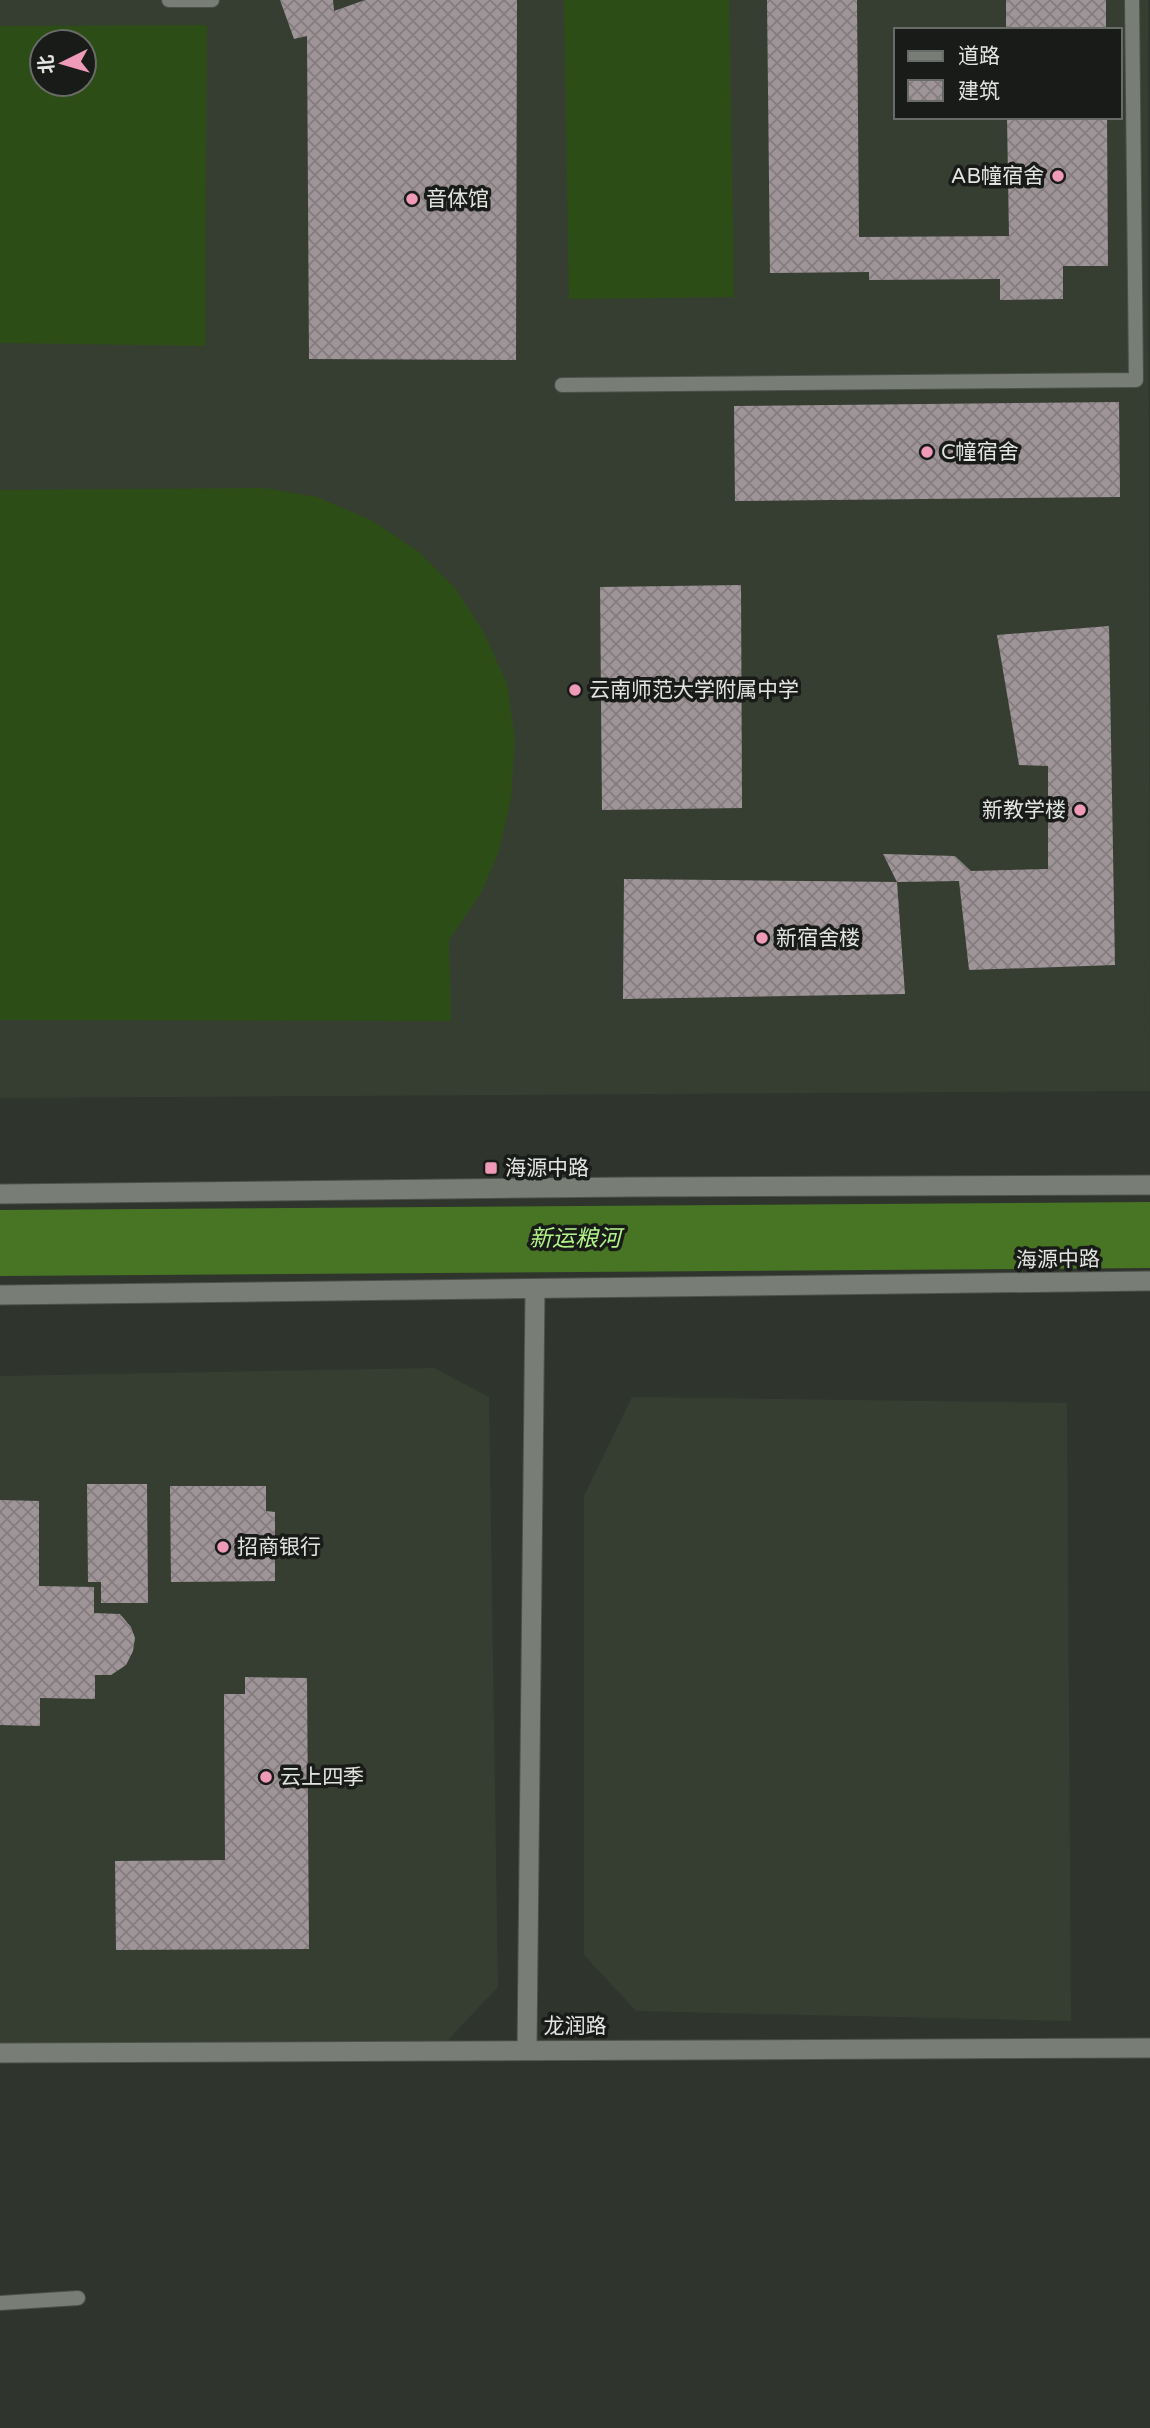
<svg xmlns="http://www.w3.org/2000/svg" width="1150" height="2428" font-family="'Varela Round','Noto Sans SC',sans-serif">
  <defs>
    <pattern id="building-cross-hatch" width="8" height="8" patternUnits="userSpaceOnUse" patternTransform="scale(1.75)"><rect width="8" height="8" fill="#9f9498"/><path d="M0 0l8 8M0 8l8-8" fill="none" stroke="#847c7e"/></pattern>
  </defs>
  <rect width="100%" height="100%" fill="#2f342d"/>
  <g fill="#363e32" fill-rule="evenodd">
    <path d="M 0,0 L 1148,0 L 1150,1091 L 0,1098 ZM 896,30 L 1120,30 L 1120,117 L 896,117 ZM 42,42 L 84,42 L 84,84 L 42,84 Z"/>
    <path d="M 434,1368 L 489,1397 L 498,1987 L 431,2058 L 0,2057 L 0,1376 Z"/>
    <path d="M 632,1397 L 1067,1403 L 1071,2021 L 636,2011 L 584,1955 L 584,1496 Z"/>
  </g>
  <g fill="#2d4d16" fill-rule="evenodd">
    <path d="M 564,0 L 729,0 L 734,297 L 569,299 Z"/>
    <path d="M 207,25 L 205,346 L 0,343 L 0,26 ZM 84,42 L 84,84 L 42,84 L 42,42 Z"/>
    <path d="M 265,488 L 317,497 L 373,521 L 419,552 L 455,588 L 484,633 L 507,684 L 515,739 L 511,799 L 499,851 L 482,891 L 449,940 L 451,1021 L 0,1020 L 0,490 Z"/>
  </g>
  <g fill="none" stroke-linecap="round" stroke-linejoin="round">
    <path stroke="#477524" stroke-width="66" d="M 0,1243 L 1150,1235"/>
  </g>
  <g fill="url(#building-cross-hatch)">
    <path d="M 280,0 L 333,0 L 334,11 L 365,0 L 517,0 L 516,360 L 309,359 L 307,36 L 294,39 Z"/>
    <path d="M 767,0 L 857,0 L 859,237 L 1009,236 L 1007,117 L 1107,117 L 1108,266 L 1063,266 L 1063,299 L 1000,300 L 1000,279 L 869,280 L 869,272 L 770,273 Z"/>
    <rect x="1006" y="0" width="100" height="30"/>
    <path d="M 1119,402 L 1120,497 L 735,501 L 734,406 Z"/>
    <path d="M 741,585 L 742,808 L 602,810 L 600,587 Z"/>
    <path d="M 1109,626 L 1115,965 L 969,970 L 959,881 L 897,882 L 883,854 L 955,856 L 971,871 L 1048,869 L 1048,766 L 1019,765 L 997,635 Z"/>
    <path d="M 624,879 L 897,882 L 905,994 L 623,999 Z"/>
    <path d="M 87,1484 L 147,1484 L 148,1603 L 101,1603 L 101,1582 L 88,1582 Z"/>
    <path d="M 170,1486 L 266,1486 L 266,1511 L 275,1512 L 275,1581 L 171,1582 Z"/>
    <path d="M 0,1500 L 39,1501 L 39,1586 L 94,1587 L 94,1613 L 120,1614 L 131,1627 L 135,1638 L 133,1651 L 126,1665 L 111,1675 L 95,1675 L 95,1699 L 40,1698 L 40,1726 L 0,1725 Z"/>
    <path d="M 245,1677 L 307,1678 L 309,1949 L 116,1950 L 115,1861 L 225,1860 L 224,1694 L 245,1694 Z"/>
  </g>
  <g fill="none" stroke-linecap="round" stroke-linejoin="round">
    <defs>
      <g id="service">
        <path d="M 169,0 L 212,0"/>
        <path d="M 562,385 L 1136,380 L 1132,0"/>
        <path d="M 0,2303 L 78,2298"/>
      </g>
      <g id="minor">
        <path d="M 527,2049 L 535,1289"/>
        <path d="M 0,2053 L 1150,2048"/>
      </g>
      <g id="secondary">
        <path d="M 0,1194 L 631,1187 L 1150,1185"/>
        <path d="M 0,1295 L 1150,1281"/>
      </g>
    </defs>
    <use href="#service" stroke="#4c504a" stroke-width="16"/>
    <use href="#minor" stroke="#4c504a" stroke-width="21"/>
    <use href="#secondary" stroke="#4c504a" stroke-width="21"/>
    <use href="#service" stroke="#787d75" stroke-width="14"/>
    <use href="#minor" stroke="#787d75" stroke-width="19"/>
    <use href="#secondary" stroke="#787d75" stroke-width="19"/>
  </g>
  <g fill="#ef9ab8" stroke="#191b18" stroke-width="2.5">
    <circle cx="1058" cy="176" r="7"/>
    <circle cx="412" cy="199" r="7"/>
    <circle cx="927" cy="452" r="7"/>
    <circle cx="575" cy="690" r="7"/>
    <circle cx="1080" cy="810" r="7"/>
    <circle cx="762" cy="938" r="7"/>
    <rect x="484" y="1161" width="14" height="14" rx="3.5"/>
    <circle cx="223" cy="1547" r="7"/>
    <circle cx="266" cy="1777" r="7"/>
  </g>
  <g text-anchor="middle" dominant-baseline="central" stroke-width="7" stroke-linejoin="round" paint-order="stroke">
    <g font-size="21" fill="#e1e4e0" stroke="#191b18" text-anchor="start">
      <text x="1044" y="176" text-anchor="end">AB幢宿舍</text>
      <text x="426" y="199">音体馆</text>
      <text x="941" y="452">C幢宿舍</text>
      <text x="589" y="690">云南师范大学附属中学</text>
      <text x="1066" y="810" text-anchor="end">新教学楼</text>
      <text x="776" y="938">新宿舍楼</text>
      <text x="505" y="1168">海源中路</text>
      <text x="237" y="1547">招商银行</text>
      <text x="280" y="1777">云上四季</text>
    </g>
    <g font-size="21" fill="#e1e4e0" stroke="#191b18">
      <text transform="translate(1058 1260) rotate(-1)">海源中路</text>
      <text x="575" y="2026">龙润路</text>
    </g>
    <g font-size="23" font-style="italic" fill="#b2f489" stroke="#191b18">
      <text x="575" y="1239">新运粮河</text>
    </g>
  </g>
  <rect x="894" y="28" width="228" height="91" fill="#191b18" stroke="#696b68" stroke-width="2"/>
  <rect x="908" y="51" width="35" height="10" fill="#787d75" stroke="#696b68" stroke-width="2"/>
  <text x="958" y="63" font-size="21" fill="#e1e4e0">道路</text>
  <rect x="908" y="80" width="35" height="21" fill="url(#building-cross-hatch)" stroke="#696b68" stroke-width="2"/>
  <text x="958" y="98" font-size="21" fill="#e1e4e0">建筑</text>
  <g transform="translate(63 63) rotate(265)"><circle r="33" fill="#191b18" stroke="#696b68" stroke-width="2"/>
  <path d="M0-5L12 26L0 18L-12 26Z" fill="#ef9ab8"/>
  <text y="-10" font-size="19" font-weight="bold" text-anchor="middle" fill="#e1e4e0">北</text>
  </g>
</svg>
